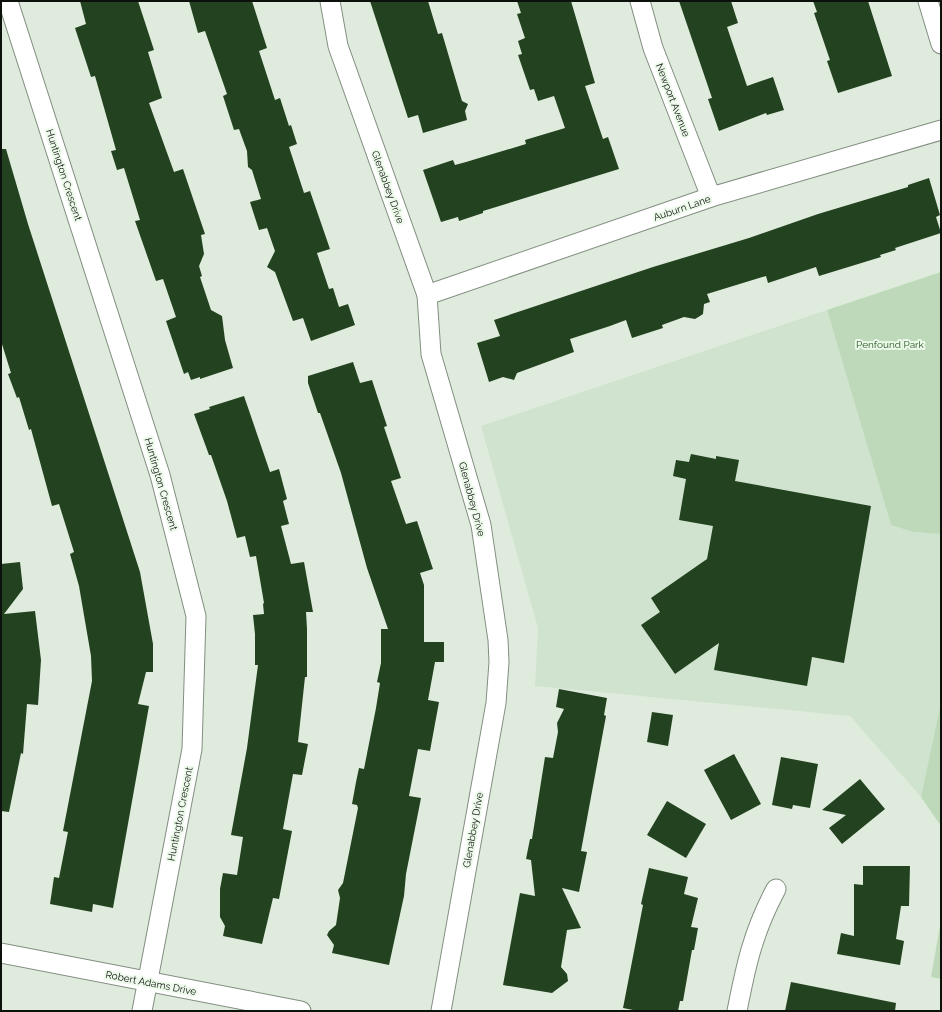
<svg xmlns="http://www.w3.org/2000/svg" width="942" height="1012" font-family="Raleway,sans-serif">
  <rect width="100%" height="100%" fill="#dfecdd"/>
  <path fill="#d0e3ce" d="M 827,310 L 891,525 L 913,532 L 941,534 L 941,702 L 921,797 L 850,716 L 535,686 L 538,628 L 481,426 Z"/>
  <g fill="#bdd9b9">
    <path d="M 941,272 L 941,534 L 913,532 L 891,525 L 827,310 Z"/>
    <path d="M 941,702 L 941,826 L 921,797 Z"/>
    <path d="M 941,920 L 941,979 L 931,977 Z"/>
  </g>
  <g fill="#23421f">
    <path d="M 80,1 L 138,1 L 154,50 L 148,52 L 162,98 L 149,103 L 174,172 L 183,169 L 205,234 L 201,235 L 204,254 L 199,266 L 202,276 L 200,277 L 211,310 L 222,316 L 225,340 L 233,368 L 200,379 L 200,377 L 191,380 L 188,372 L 184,374 L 166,321 L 176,317 L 163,279 L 156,281 L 135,221 L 140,220 L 124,168 L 117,170 L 111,151 L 116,150 L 95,76 L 91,77 L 75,28 L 86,24 Z"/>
    <path d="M 189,1 L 252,1 L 267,48 L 259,51 L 275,100 L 280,98 L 289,126 L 291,125 L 297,144 L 289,147 L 304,193 L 310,191 L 330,249 L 317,253 L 329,289 L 333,288 L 339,307 L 348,304 L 355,325 L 311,341 L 303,318 L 293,321 L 275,272 L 267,267 L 275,251 L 267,228 L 259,230 L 250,202 L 261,199 L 252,170 L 248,167 L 247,151 L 239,129 L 234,130 L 223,96 L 227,94 L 205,31 L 198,33 Z"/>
    <path d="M 370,1 L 428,1 L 438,34 L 442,33 L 462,101 L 468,104 L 465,111 L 467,120 L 423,133 L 418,115 L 408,118 Z"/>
    <path d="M 517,1 L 571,1 L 595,83 L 585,86 L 603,139 L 608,137 L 619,169 L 483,211 L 483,213 L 459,221 L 458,217 L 441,222 L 423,170 L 453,160 L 455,165 L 466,162 L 526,144 L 525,140 L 565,128 L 554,96 L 538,101 L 534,89 L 530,90 L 518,55 L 522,54 L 518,41 L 525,38 L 517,14 L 521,13 Z"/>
    <path d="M 679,1 L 731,1 L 738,23 L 727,27 L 747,86 L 773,77 L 784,110 L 767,115 L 766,113 L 719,131 L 708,99 L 712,98 Z"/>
    <path d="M 813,1 L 868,1 L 892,76 L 838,93 L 827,61 L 830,60 L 814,13 L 817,12 Z"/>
    <path d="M 1,149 L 6,149 L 28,224 L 140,572 L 153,644 L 153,672 L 146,672 L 138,704 L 149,706 L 113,908 L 93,904 L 92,912 L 50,904 L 54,877 L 59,878 L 68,832 L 63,831 L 92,681 L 91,656 L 79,586 L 70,554 L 74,552 L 59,504 L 52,506 L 31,429 L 29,430 L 19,397 L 17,398 L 8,374 L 11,373 L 1,341 Z"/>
    <path d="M 929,178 L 940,215 L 936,217 L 941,233 L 895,248 L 896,250 L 880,255 L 881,257 L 819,276 L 816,267 L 768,283 L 766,276 L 707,294 L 710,302 L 704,304 L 703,314 L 700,316 L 695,319 L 684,317 L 662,325 L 663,328 L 632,338 L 626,320 L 610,326 L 570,339 L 574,352 L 517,373 L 514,380 L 503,377 L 489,382 L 477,343 L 500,336 L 494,320 L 653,267 L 749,238 L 818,214 L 908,187 L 908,185 Z"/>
    <path d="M 353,362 L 360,383 L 372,380 L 387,426 L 384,427 L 401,478 L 391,481 L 406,524 L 417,521 L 433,569 L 420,573 L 424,585 L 424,642 L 444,642 L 444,662 L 435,662 L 428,700 L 439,702 L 430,751 L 418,749 L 409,796 L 421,798 L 406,874 L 404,896 L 389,965 L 332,953 L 334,945 L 327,935 L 329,931 L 336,925 L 340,898 L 338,890 L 343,883 L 358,808 L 357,805 L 352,804 L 356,782 L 359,768 L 364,769 L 376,708 L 380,683 L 377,682 L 381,663 L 381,629 L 388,629 L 367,568 L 341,473 L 320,413 L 318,413 L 308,383 L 308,376 Z"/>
    <path d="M 244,396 L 270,472 L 279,469 L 287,499 L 283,501 L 289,524 L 281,526 L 291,564 L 304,562 L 313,612 L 306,612 L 307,629 L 307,677 L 305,677 L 298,742 L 308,744 L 302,775 L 293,774 L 283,829 L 292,831 L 279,899 L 273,898 L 262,944 L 223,936 L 225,926 L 220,917 L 220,889 L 223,873 L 237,875 L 243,837 L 231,835 L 247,748 L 258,665 L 255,665 L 255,634 L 253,615 L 264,614 L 263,604 L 264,603 L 256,556 L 250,557 L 245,536 L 237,538 L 227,501 L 211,455 L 209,455 L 194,414 L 210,409 L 209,407 Z"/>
    <path d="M 691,454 L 716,459 L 716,456 L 739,460 L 735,481 L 871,506 L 844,663 L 812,657 L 807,686 L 714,670 L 719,643 L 675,674 L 641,625 L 660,612 L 651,598 L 707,559 L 713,526 L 679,520 L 686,479 L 673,476 L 676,460 L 689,462 Z"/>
    <path d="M 20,562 L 23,589 L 4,614 L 35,611 L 41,660 L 38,705 L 27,704 L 23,754 L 21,753 L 9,812 L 1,811 L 1,564 Z"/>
    <path d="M 559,689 L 607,698 L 604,715 L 606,716 L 581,851 L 587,852 L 579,892 L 562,888 L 581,928 L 567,930 L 561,967 L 567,974 L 568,981 L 552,993 L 503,985 L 520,893 L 535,896 L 531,860 L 526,859 L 530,839 L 532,839 L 545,757 L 553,758 L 558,732 L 557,723 L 564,709 L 556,707 Z"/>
    <path d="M 652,712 L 673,715 L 668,746 L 647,742 Z"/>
    <path d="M 734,754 L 761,804 L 731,820 L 704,770 Z"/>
    <path d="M 781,757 L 818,764 L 810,808 L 793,805 L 792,809 L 772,805 Z"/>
    <path d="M 860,779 L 885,809 L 842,844 L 829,828 L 846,815 L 822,810 Z"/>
    <path d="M 667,801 L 706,824 L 686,858 L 647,835 Z"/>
    <path d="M 863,866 L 910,866 L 909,906 L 901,906 L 896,939 L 904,941 L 900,965 L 837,954 L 841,933 L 854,936 L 854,884 L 863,885 Z"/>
    <path d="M 649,868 L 688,877 L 684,894 L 698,898 L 691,927 L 698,928 L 694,950 L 692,950 L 683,1001 L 680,1001 L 678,1011 L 638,1011 L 623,1008 L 643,905 L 641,904 Z"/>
    <path d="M 791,982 L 896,1003 L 895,1011 L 785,1011 Z"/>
  </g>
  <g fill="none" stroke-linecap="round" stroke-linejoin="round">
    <defs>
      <g id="street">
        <path d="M 8,1 L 160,475 L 196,616 L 192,749 L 142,1011"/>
        <path d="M 330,1 L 338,46 L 427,295 L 431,354 L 481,525 L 498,640 L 499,662 L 496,703 L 441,1011"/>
        <path d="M 640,1 L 653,48 L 711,197"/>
        <path d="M 928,1 L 941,44"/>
        <path d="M 427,295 L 711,197 L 941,130"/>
        <path d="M 1,953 L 301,1011"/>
        <path d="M 737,1011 C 746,965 753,932 776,889"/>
      </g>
    </defs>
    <use href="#street" stroke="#828e80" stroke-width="21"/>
    <use href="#street" stroke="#fff" stroke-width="19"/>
  </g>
  <g text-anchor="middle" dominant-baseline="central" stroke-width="4" stroke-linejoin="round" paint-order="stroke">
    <g font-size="10" fill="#0d110c" stroke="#ecfaea">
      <text transform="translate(673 100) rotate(69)">Newport Avenue</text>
      <text transform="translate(64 175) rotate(72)">Huntington Crescent</text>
      <text transform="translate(388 187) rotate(70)">Glenabbey Drive</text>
      <text transform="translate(682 208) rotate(-19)">Auburn Lane</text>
      <text transform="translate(161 484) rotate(74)">Huntington Crescent</text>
      <text transform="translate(472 499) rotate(75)">Glenabbey Drive</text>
      <text transform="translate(180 814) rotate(-79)">Huntington Crescent</text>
      <text transform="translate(473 830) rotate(-80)">Glenabbey Drive</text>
      <text transform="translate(151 983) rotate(11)">Robert Adams Drive</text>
    </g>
    <g font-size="10" fill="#255620" stroke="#ecfaea">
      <text x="890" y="344">Penfound Park</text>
    </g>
  </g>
  <rect width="942" height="1012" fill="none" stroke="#0d110c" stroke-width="4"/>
</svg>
